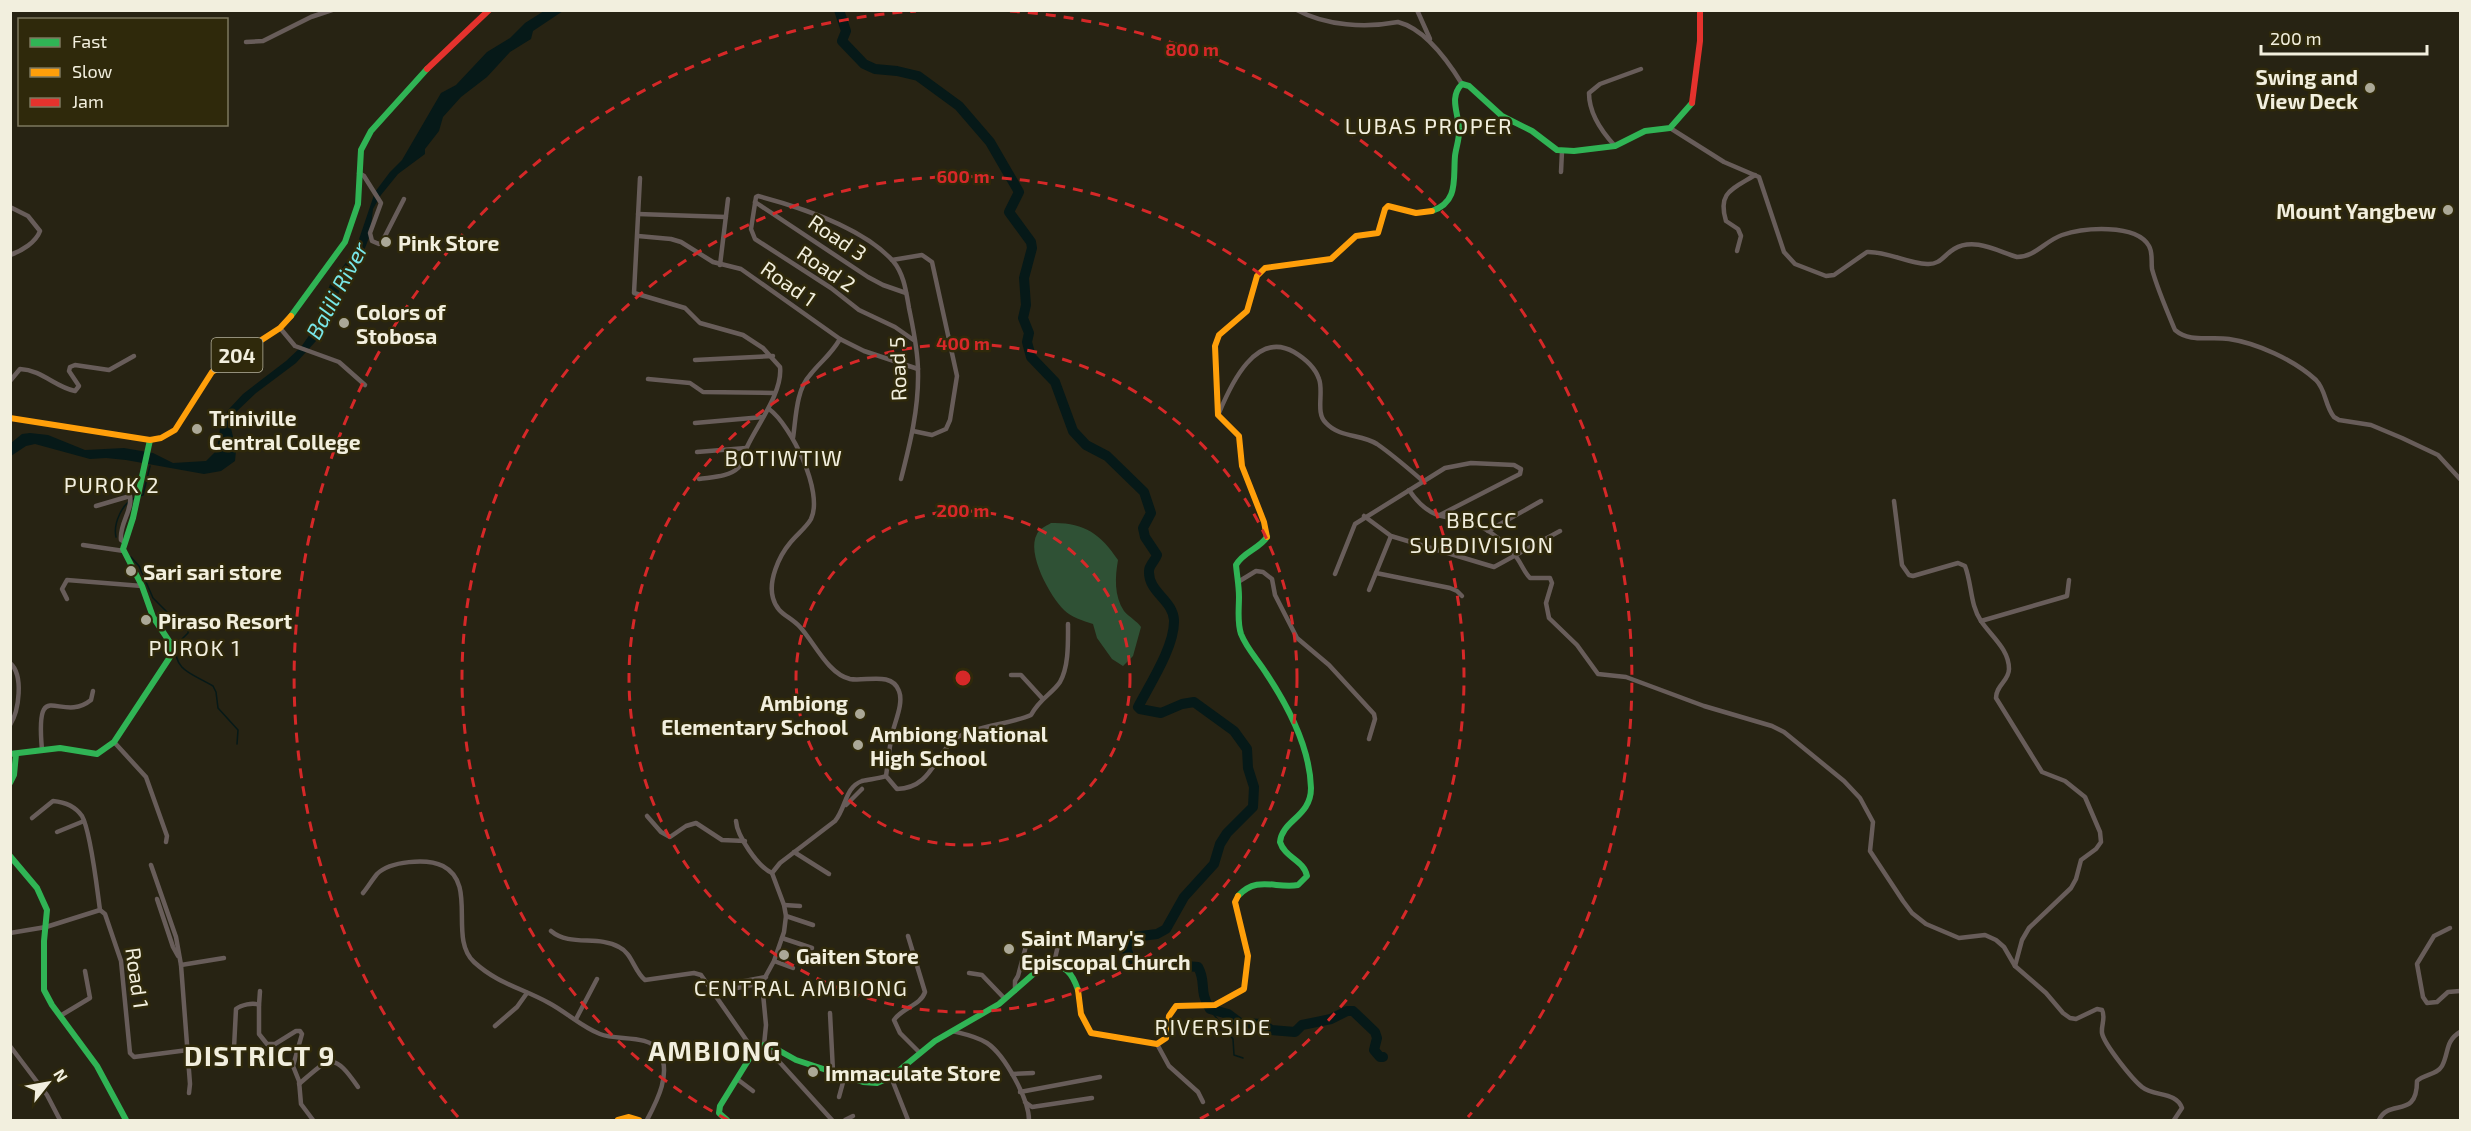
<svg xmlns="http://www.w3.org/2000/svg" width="2471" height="1131" font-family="'Exo 2',sans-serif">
  <rect width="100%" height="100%" fill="#272313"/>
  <path fill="#2f5135" d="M 1051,523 C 1083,522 1100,533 1118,560 C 1115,577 1114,596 1124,611 C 1129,617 1137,621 1141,627 L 1133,656 L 1123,666 L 1112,659 L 1097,638 L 1093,624 C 1083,621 1071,617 1064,610 C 1050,596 1026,553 1037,534 C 1039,529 1046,526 1051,523 Z"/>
  <path fill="#061918" d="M 544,11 L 563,11 L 533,31 L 531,39 L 510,52 L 487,77 L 461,97 L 443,117 L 439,131 L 425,149 L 425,154 L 398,174 L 381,195 L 373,209 L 370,235 L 357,269 L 340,289 L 330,317 L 316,341 L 296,363 L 256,393 L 235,413 L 237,418 L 231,428 L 236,450 L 235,461 L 221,471 L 204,474 L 126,460 L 106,458 L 90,459 L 35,444 L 26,446 L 11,456 L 11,443 L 22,434 L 30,433 L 48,435 L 85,450 L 124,448 L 153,453 L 173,463 L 206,461 L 217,450 L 221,422 L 229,409 L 243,394 L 286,361 L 301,347 L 308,337 L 314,326 L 331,282 L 355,251 L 375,192 L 390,172 L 402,160 L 441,93 L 456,85 L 487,52 L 510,38 L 525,23 Z"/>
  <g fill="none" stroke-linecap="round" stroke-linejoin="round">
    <g stroke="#061918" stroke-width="1.5">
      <path d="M 139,496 L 143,495 L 150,466"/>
      <path d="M 116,537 C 113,524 122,503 135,498"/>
      <path d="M 131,557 L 139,566 L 153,598 L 170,615 L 189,623 L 188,633 L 176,645 C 173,671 193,674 213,686 L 216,692 L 218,708 L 238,730 L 237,744"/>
      <path d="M 1211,1011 L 1233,1039 L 1234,1055 L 1243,1058"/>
    </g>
    <path stroke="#061918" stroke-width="10" d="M 839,10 L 846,31 L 842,41 L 864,64 L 875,69 L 897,71 L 918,76 L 959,106 L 990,142 L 1019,192 L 1009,212 L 1031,242 L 1032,248 L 1024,278 L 1026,305 L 1023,318 L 1029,333 L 1027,342 L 1031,357 L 1055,382 L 1073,431 L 1086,445 L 1107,456 L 1144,492 L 1151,513 L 1143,528 L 1145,537 L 1157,555 C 1155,561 1149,565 1149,571 C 1148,592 1173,600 1174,620 C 1175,646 1150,684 1138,707 L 1140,709 L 1161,713 L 1182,704 L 1194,702 L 1234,731 L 1247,749 L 1248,768 L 1254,787 L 1253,807 L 1227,833 L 1220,844 L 1214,864 L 1184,897 L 1166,929 L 1157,934 L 1133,937 L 1126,948 L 1129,956 L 1136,962 L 1198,967 C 1207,983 1198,990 1210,1009 L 1228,1014 L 1240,1023 L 1263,1024 L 1271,1030 L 1295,1032 L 1302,1025 L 1331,1019 L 1347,1011 L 1353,1011 L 1375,1032 L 1377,1038 L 1374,1050 L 1380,1057 L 1383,1057"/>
    <g stroke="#685d5a" stroke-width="4.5">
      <path d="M 1297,10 C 1326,26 1366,28 1398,22 C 1425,29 1448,61 1462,84"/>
      <path d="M 1417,10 L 1430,39"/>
      <path d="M 246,42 L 263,41 L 311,17 L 332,10"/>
      <path d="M 1670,128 L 1724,162 L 1759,177 L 1784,252 L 1795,264 L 1826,276 L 1834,275 L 1867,252 C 1887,251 1906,263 1927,264 C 1940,265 1944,255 1954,249 C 1974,237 1997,251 2017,257 C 2035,257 2045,241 2062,235 C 2083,228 2136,223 2149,246 C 2153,253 2151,261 2152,269 C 2157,288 2167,311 2175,330 C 2190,343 2210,336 2229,339 C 2257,343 2294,360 2316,380 C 2326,390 2325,406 2334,417 L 2339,420 L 2371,425 L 2402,438 L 2438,455 L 2460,479"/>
      <path d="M 1615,146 C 1602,132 1589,113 1589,93 L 1600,84 L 1641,69"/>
      <path d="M 1561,172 L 1562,151"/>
      <path d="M 359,173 L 364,176 L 381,203 L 370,233 L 372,241 L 379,244 L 382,242 L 404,199"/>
      <path d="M 640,178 L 634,293 L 685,308 L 700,323 L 743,335 L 763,348 L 780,367 C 783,392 757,425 747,447 C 744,454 744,463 738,468 C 729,477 711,477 699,479"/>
      <path d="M 755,202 L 868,277 L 883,285 L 906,293"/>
      <path d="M 10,207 L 28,216 L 40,231 C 36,242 22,251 10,255"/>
      <path d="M 638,214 L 726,217"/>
      <path d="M 638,236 L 671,239 L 681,242 L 713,262 L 741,269 L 840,339 L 864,351 L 918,369"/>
      <path d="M 1737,251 L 1741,236 L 1738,229 L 1726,221 C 1717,192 1733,189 1755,175"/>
      <path d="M 892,260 L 922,255 L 932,262 L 957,376 L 950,420 L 946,429 L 932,435 L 913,431"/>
      <path d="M 720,265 L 728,199"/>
      <path d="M 280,328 L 295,346 L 339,362 L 365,385"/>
      <path d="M 695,360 L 773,356"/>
      <path d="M 648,379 L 690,383 L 703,392 L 774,393"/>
      <path d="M 10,381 L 20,369 C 42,370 55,387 75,391 L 79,386 L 69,371 L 70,367 L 75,365 L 109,370 L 134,356"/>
      <path d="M 769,409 C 791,425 824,492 811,519 C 806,528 796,535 790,543 C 779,556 768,581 773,598 C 777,614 790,616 800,627 C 814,642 828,674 850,679 C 865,682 892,671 899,691 C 904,704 894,723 892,735 C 889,749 888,763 886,776 L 897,789 C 932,788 934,755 955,739 C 970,727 1011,724 1031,715 C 1040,698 1052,694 1060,682 C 1069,666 1068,642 1068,624"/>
      <path d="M 1219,413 C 1231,384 1256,330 1294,352 C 1304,358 1315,367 1319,379 C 1324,392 1315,413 1326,423 C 1340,438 1361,434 1377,444 C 1393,455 1409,469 1424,482"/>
      <path d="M 695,423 L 763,417"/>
      <path d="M 793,438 C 796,418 796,390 810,375 C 821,361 830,356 840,339"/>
      <path d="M 697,452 L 746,448"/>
      <path d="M 901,479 C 910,444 919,408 918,371 C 918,350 913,328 909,308 C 906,291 904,274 893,261 C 863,228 800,207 758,196 L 756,197 L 751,229 L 755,239 L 831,288 L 859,310 L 895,327 L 915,341"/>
      <path d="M 1409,490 C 1436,530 1456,509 1490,532 C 1500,539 1511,548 1517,558 C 1522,565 1524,572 1530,578 L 1550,578 L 1552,583 L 1546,603 L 1549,618 L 1577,645 L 1598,674 L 1626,677 L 1704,706 L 1772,726 L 1784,732 L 1844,781 L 1860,798 L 1873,822 L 1870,851 L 1903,901 L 1912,913 L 1926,924 L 1959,938 L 1985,935 L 1996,940 L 2004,947 L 2015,966 L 2046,993 L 2063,1013 L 2070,1018 L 2076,1019 L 2097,1009 L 2102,1010 C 2106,1017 2101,1025 2102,1033 C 2104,1044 2132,1079 2142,1087 C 2154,1097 2176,1091 2182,1108 L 2174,1120"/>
      <path d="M 1894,501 L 1902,565 L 1909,575 L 1913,576 L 1958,563 L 1965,566 C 1972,584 1970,605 1981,621 C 1991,636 2009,649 2009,669 C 2009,681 1996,685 1996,698 L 2042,772 L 2065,781 L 2085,797 L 2100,832 L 2101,842 L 2096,849 L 2081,860 L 2076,879 L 2071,888 L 2029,928 L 2022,940 L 2015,966"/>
      <path d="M 96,506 L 130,496 C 133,510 119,524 121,540 L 124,542"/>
      <path d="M 1364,516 L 1391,536 L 1494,567 L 1560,531"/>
      <path d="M 1488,531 L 1541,501"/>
      <path d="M 83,545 L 124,551"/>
      <path d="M 1376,573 L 1450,588 L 1457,591 L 1462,596"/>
      <path d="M 1335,574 L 1355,524 L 1445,468 L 1471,463 L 1514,465 L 1521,469 L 1520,474 L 1512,478 L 1438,516"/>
      <path d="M 1238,582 L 1256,571 L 1263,572 L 1272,579 L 1275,595 L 1297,638 L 1329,665 L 1374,714 L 1375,719 L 1369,739"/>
      <path d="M 1369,590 L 1391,536"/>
      <path d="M 67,599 L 62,589 L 67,580 L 142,586"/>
      <path d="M 1981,621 L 2067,596 L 2069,580"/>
      <path d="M 10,663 C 24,675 19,711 10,725"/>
      <path d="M 1011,675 L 1021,675 L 1042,698"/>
      <path d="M 114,742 L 146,777 L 167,836 L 166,842"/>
      <path d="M 42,750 C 35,673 60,725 91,700 L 93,691"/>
      <path d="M 846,805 L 862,789"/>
      <path d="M 647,816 L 661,832 L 670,837 L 686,826 L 696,823 L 722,840 L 745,841"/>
      <path d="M 32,818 L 53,801 C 65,802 75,806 82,816 C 91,832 97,889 100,910"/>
      <path d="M 736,821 C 737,836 758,867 772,873"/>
      <path d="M 57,832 L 84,821"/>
      <path d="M 794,852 L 829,874"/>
      <path d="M 151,865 L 176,937 L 181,965 L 190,1084 L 189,1093"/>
      <path d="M 363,893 C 368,887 372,880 377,874 C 390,861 427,858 443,866 C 478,884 448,938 474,962 C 498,984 522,988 549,1003 C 566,1012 582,1027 600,1034 C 617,1041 649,1034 659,1051 C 672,1073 657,1101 647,1120"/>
      <path d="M 157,899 L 173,947 L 178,956"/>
      <path d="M 784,905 L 800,906"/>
      <path d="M 100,910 L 105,914 L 121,961 L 130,1053 L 134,1057 L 188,1050"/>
      <path d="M 786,916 L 813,925"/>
      <path d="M 2450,928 L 2434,936 L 2417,964 L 2423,997 L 2427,1003 L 2437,1002 L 2448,992 L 2460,991"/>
      <path d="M 551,931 C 570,947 598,935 619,947 C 632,953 634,971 645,980 L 694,973 L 701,975 L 754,1051"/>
      <path d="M 10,933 L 46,927 L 100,910"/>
      <path d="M 908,936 L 925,992 C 921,1005 902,1008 894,1020 L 900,1033 L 919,1052"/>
      <path d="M 782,938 L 812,948"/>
      <path d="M 774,961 L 793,968"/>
      <path d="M 1054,963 L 1059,941"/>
      <path d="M 181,965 L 224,958"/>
      <path d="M 969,973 L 982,975 L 1005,999"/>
      <path d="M 734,983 L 766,977"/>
      <path d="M 732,989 L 762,983"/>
      <path d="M 1015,991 L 1015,981 L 1018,976 L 1030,931"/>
      <path d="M 259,1005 L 260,991"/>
      <path d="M 830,1013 L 833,1071"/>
      <path d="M 60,1016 L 90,998 L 85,971"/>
      <path d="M 576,1019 L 597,979"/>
      <path d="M 495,1026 L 517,1007 L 527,993"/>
      <path d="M 952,1031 C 964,1034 976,1036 987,1043 C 1005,1055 1029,1100 1029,1120"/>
      <path d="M 1157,1044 L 1169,1066 L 1198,1092 L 1203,1102"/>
      <path d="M 10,1046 L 47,1095 L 60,1120"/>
      <path d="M 234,1048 L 236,1009 C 241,1005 253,1002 259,1005 L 259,1034 L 267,1044 L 275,1044 L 296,1031 L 300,1031 L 302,1034 L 293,1066 L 299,1081 L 301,1104 L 313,1120"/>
      <path d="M 1012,1074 L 1033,1073"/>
      <path d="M 891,1077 L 908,1120"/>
      <path d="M 737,1079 L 753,1091"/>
      <path d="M 299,1084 C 330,1057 333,1051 358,1087"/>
      <path d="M 1020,1092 L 1100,1077"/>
      <path d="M 839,1097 L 845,1075"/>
      <path d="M 1025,1102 L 1032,1107 L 1092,1098"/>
      <path d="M 832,1120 L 764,1045 L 766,1025 L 762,983 L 774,961 L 784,932 L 786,916 L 784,905 L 772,873 L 780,863 L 835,821 C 846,808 845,787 862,781 C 869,779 878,779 886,776"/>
      <path d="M 845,1120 L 853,1116"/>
      <path d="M 2379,1120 C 2389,1098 2417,1120 2417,1081 C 2424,1074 2437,1075 2442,1066 C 2449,1053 2445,1041 2460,1032"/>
    </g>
    <g stroke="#30b455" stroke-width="6">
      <path d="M 1432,211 C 1459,202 1453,179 1455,156 C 1456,147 1460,138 1459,128 C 1458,112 1449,97 1462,84 L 1469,86 L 1502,116 L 1532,131 L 1557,150 L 1574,151 L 1615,146 L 1645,131 L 1670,128 L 1692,103"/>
      <path d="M 291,316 L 345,242 L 358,204 L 361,150 L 371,131 L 427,69"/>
      <path d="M 10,754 L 60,748 L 97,754 L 114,742 L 170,657 L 171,644 L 153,617 L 142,586 L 123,549 L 133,518 L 150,440"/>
      <path d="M 10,783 L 14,775 L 16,754"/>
      <path d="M 10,856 L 37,888 L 47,910 L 44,941 L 44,990 L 52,1005 L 97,1066 L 126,1120"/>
      <path d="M 1238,896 C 1257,875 1276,889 1298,885 L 1307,876 C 1304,860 1285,858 1280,842 C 1282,820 1311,817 1311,788 C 1310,748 1288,706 1266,673 C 1258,660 1247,649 1241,634 C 1237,622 1239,610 1239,597 C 1239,586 1237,576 1236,565 C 1243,552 1259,549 1267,537"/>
      <path d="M 727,1120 L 719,1113 L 720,1106 L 754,1051 L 764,1045 L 771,1046 L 796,1060 L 863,1082 L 877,1083 L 891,1077 L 935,1041 L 999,1004 L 1046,963 C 1065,965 1072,972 1078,990"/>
    </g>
    <g stroke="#ff9f0a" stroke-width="6">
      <path d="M 10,418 L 150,440 L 161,438 L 175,430 L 212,372 L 280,328 L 291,316"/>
      <path d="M 1267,537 L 1264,522 L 1242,466 L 1239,436 L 1218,415 L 1215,346 L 1219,335 L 1247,311 L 1257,276 L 1265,268 L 1331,259 L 1356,236 L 1378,233 L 1385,209 L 1388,206 L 1416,213 L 1432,211"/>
      <path d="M 1078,990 L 1081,1014 L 1091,1033 L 1157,1044 L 1166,1038 L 1169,1016 L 1176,1006 L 1215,1005 L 1244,989 L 1248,956 L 1235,902 L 1238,896"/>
      <path d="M 618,1120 L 629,1117 L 639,1120"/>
    </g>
    <g stroke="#e5322d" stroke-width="6">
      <path d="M 427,69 L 489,10"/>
      <path d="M 1692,103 L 1700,41 L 1700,10"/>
    </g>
  </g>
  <g fill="none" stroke="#d62828" stroke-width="3" stroke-dasharray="10 8">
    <circle cx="963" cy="678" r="167"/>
    <circle cx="963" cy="678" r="334"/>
    <path d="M728 1120A501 501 0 1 1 1198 1120"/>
    <path d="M458 1117A669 669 0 0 1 916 11M1010 11A669 669 0 0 1 1468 1117"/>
  </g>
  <g fill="#aba897" stroke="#2f290b" stroke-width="2">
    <circle cx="2370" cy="88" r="6"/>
    <circle cx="2448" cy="210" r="6"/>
    <circle cx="386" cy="242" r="6"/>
    <circle cx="344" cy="323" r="6"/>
    <circle cx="197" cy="429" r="6"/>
    <circle cx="131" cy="571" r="6"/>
    <circle cx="146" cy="620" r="6"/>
    <circle cx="860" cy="714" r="6"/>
    <circle cx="858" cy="745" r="6"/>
    <circle cx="1009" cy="949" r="6"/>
    <circle cx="784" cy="955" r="6"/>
    <circle cx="813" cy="1072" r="6"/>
  </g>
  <g text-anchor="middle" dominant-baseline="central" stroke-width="5" stroke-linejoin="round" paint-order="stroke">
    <rect fill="#2f290b" stroke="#b8b49f" stroke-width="1.5" x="211.5" y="338" width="51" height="34" rx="4.5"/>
    <g font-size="20" font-weight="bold" fill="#f2efde">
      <text x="237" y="355">204</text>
    </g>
    <g font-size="21" font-weight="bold" fill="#f2efde" stroke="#2f290b" text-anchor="start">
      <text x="2358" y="76" text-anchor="end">Swing and<tspan x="2358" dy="24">View Deck</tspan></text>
      <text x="2436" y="210" text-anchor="end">Mount Yangbew</text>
      <text x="398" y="242">Pink Store</text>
      <text x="356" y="311">Colors of<tspan x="356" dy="24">Stobosa</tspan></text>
      <text x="209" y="417">Triniville<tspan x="209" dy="24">Central College</tspan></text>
      <text x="143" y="571">Sari sari store</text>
      <text x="158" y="620">Piraso Resort</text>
      <text x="848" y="702" text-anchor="end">Ambiong<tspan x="848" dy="24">Elementary School</tspan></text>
      <text x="870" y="733">Ambiong National<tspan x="870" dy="24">High School</tspan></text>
      <text x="1021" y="937">Saint Mary's<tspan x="1021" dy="24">Episcopal Church</tspan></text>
      <text x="796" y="955">Gaiten Store</text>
      <text x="825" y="1072">Immaculate Store</text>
    </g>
    <g font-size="21" fill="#f2efde" stroke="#2f290b">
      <text transform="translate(838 237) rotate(34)">Road 3</text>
      <text transform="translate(827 268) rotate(34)">Road 2</text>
      <text transform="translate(789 283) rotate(35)">Road 1</text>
      <text transform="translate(897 369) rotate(-92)">Road 5</text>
      <text transform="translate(138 978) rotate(82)">Road 1</text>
    </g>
    <g font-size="22" letter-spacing="1.5" fill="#f2efde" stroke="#2f290b">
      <text x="1429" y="125">LUBAS PROPER</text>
      <text x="784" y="457">BOTIWTIW</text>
      <text x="112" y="484">PUROK 2</text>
      <text x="1482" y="519">BBCCC<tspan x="1482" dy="25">SUBDIVISION</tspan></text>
      <text x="195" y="647">PUROK 1</text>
      <text x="801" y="987">CENTRAL AMBIONG</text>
      <text x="1213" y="1026">RIVERSIDE</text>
    </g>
    <g font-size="22" font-style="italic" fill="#78e7e9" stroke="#2f290b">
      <text transform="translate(336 290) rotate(-62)">Balili River</text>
    </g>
    <g font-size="27" font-weight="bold" letter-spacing="1.5" fill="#f2efde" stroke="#2f290b">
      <text x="715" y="1050">AMBIONG</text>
      <text x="260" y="1055">DISTRICT 9</text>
    </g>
  </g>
  <circle cx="963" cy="678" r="9" fill="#d62828" stroke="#2f290b" stroke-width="3"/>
  <g font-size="18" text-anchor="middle" font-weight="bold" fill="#d62828" stroke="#2f290b" stroke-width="5" stroke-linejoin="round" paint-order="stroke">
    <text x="1192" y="56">800 m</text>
    <text x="963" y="183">600 m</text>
    <text x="963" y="350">400 m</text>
    <text x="963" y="517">200 m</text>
  </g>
  <rect width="2471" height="1131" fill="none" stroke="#f2efde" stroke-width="24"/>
  <rect x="18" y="18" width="210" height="108" fill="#2f290b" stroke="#7d785f" stroke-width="1.5"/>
  <rect x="30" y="38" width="30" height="9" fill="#30b455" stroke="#7d785f" stroke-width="1.5"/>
  <text x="72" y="48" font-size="18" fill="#f2efde">Fast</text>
  <rect x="30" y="68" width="30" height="9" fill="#ff9f0a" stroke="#7d785f" stroke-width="1.5"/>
  <text x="72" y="78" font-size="18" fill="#f2efde">Slow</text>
  <rect x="30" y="98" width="30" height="9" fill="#e5322d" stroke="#7d785f" stroke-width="1.5"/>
  <text x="72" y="108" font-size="18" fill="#f2efde">Jam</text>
  <g transform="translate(48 1083) rotate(59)" stroke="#2f290b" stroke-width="4.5" paint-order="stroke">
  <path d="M0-4.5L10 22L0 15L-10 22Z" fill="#f2efde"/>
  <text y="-9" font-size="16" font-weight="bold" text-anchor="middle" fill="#f2efde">N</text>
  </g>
  <path d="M2261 45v9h166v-9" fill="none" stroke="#f2efde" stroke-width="3"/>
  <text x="2270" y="45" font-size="18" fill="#f2efde" stroke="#2f290b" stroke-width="4.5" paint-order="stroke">200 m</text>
</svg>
